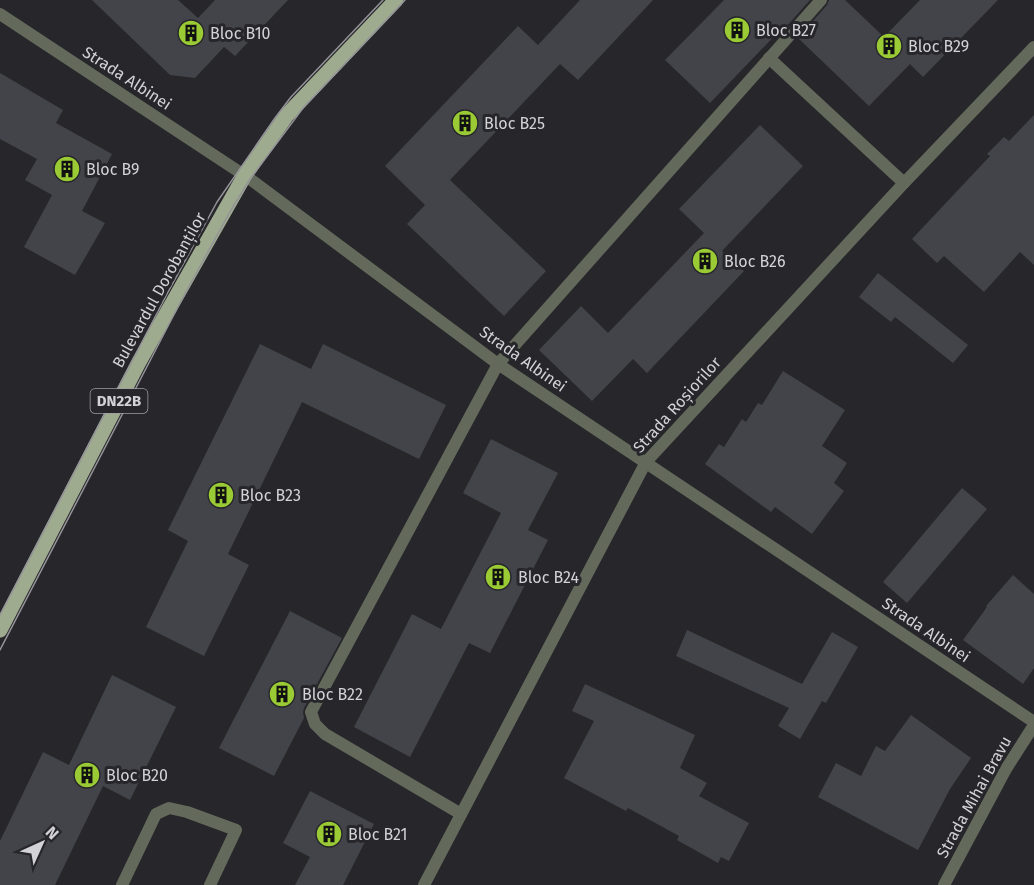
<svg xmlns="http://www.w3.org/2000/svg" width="1034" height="885" font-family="'Fira Sans',sans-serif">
  <rect width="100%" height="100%" fill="#26262b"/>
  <g fill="#434449">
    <path d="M 92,0 L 178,0 L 198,18 L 215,0 L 288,0 L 235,56 L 224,47 L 195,78 L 170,75 Z"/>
    <path d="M 580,0 L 653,0 L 578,80 L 560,64 L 450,180 L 546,271 L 504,316 L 407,224 L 425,205 L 385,166 L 518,26 L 538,45 Z"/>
    <path d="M 724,0 L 810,0 L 787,26 L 785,25 L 710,103 L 665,60 Z"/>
    <path d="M 829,0 L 845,0 L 884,37 L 920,0 L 998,0 L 923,77 L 910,64 L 869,106 L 798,38 L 827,5 Z"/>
    <path d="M 0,73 L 63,110 L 56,123 L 112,154 L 82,211 L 105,223 L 75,275 L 24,247 L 52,195 L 25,180 L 37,159 L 0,139 Z"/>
    <path d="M 1034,115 L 1034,265 L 1020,252 L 984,292 L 944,256 L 937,263 L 912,239 L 990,156 L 987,154 L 1004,137 L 1009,141 Z"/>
    <path d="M 760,125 L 803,166 L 722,251 L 744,271 L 647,373 L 633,359 L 592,401 L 539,350 L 581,306 L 608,333 L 704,233 L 679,209 Z"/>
    <path d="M 878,273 L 968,345 L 953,363 L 895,317 L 891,322 L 859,297 Z"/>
    <path d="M 260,344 L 311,369 L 323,344 L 446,405 L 419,459 L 302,402 L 228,554 L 249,565 L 204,656 L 146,627 L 188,541 L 168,530 Z"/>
    <path d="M 783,371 L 845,410 L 822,446 L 847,463 L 834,483 L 844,491 L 812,534 L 775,507 L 771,512 L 705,464 L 719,444 L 724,447 L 742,419 L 746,422 L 758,403 L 762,405 Z"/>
    <path d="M 491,439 L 558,473 L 528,530 L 548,540 L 490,653 L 469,643 L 410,757 L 354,727 L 412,614 L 441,629 L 501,513 L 463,493 Z"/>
    <path d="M 962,488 L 987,509 L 907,603 L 883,582 Z"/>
    <path d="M 1013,575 L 1034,594 L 1034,668 L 1023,684 L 963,640 L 987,607 L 986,606 Z"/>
    <path d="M 290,611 L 342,638 L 304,708 L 303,712 L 304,718 L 274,776 L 219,748 Z"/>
    <path d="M 687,630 L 802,684 L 832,632 L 858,647 L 826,703 L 822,701 L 800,739 L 778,726 L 789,708 L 676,656 Z"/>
    <path d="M 112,675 L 176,707 L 130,800 L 103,786 L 55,885 L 0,885 L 0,841 L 43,752 L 69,765 Z"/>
    <path d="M 585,684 L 695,735 L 680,768 L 707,783 L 699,796 L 749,823 L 729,861 L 721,857 L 718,863 L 677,840 L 679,836 L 628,808 L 626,811 L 564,778 L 594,721 L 572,711 Z"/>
    <path d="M 911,715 L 971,758 L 950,789 L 918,850 L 818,797 L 836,763 L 861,776 L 876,746 L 885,751 Z"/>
    <path d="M 310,791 L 374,824 L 343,885 L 295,885 L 310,857 L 283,843 Z"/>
  </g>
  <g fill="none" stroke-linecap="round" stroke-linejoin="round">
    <g stroke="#63695b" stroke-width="12">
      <path d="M 0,14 L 250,179 L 498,364 L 1034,722"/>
      <path d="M 769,58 L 904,183"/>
      <path d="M 461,814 L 325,734 L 315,724 L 311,712 L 498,364 L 821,0"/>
      <path d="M 122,885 L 156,814 L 169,808 L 187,812 L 236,830 L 210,885"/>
      <path d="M 424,885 L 646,462 L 904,183 L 1034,47"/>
      <path d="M 944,885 L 1006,769 L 1034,725"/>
    </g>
    <path stroke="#9fab8f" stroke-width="15" d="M 0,630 L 139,362 L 245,175 L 287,115 L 396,0"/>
    <g stroke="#939398" stroke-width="1.5">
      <path d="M 0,615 L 167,294 L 217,202 L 275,118 L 291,97 L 383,0"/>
      <path d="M 0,650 L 181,301 L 231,210 L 250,179 L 303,108 L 405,0"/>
    </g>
  </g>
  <defs>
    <symbol id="building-disc" viewBox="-11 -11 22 22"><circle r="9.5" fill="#9acb35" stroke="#26262b"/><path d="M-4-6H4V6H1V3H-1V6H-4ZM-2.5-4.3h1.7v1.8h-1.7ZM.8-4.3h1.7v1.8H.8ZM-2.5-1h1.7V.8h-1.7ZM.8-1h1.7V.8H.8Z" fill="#111"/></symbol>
  </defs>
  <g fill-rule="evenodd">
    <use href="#building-disc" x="722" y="15" width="30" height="30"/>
    <use href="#building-disc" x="176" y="18" width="30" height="30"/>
    <use href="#building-disc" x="874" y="31" width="30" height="30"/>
    <use href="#building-disc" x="450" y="108" width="30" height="30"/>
    <use href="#building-disc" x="52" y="154" width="30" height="30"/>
    <use href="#building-disc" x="690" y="246" width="30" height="30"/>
    <use href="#building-disc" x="206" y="480" width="30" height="30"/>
    <use href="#building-disc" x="483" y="562" width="30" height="30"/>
    <use href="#building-disc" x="267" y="679" width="30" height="30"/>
    <use href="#building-disc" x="72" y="760" width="30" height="30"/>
    <use href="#building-disc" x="314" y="819" width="30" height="30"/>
  </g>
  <g text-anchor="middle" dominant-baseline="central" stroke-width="6" stroke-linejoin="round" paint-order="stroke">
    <rect fill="#26262b" stroke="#9f9fa3" stroke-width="1.5" x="90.5" y="389" width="57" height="24" rx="4.5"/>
    <g font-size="15" font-weight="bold" fill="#d3d3d7">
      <text x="119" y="401">DN22B</text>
    </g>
    <g font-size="16" fill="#d3d3d7" stroke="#26262b" text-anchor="start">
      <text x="756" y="30">Bloc B27</text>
      <text x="210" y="33">Bloc B10</text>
      <text x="908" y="46">Bloc B29</text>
      <text x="484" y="123">Bloc B25</text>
      <text x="86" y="169">Bloc B9</text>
      <text x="724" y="261">Bloc B26</text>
      <text x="240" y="495">Bloc B23</text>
      <text x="518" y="577">Bloc B24</text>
      <text x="302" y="694">Bloc B22</text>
      <text x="106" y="775">Bloc B20</text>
      <text x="348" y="834">Bloc B21</text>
    </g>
    <g font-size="16" fill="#d3d3d7" stroke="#26262b">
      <text transform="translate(127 78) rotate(33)">Strada Albinei</text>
      <text transform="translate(159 290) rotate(-61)">Bulevardul Dorobanților</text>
      <text transform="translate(523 359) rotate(35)">Strada Albinei</text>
      <text transform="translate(677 405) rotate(-48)">Strada Roșiorilor</text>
      <text transform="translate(926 630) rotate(34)">Strada Albinei</text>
      <text transform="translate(974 797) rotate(-61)">Strada Mihai Bravu</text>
    </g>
  </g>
  <g transform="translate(42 843) rotate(45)" stroke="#26262b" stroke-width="4.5" paint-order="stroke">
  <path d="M0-4.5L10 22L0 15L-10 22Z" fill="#d3d3d7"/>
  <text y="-9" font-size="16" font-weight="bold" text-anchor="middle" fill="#d3d3d7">N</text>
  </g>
</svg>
